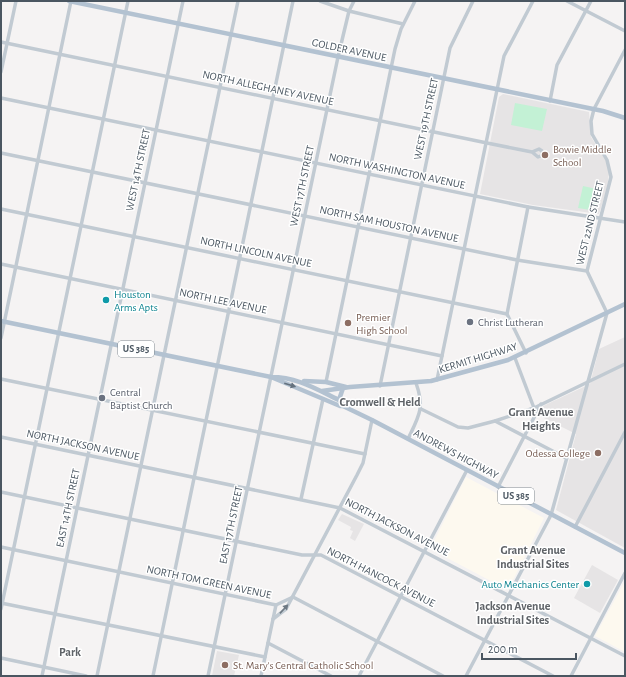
<svg xmlns="http://www.w3.org/2000/svg" width="626" height="677" font-family="'Alegreya Sans',sans-serif">
  <rect width="100%" height="100%" fill="#f5f3f3"/>
  <g fill="#fdf9ef">
    <path d="M 466,477 L 544,518 L 508,590 L 430,549 Z"/>
    <path d="M 625,581 L 625,652 L 595,636 Z"/>
  </g>
  <g fill="#e6e4e5">
    <path d="M 503,94 L 589,112 L 591,137 L 607,162 L 609,173 L 607,189 L 599,214 L 533,205 L 480,194 L 499,97 Z"/>
    <path d="M 625,337 L 625,548 L 556,510 L 576,434 L 538,415 L 543,406 L 590,384 L 599,349 Z"/>
    <path d="M 342,514 L 364,524 L 355,541 L 350,538 L 353,531 L 350,530 L 351,527 L 338,520 Z"/>
    <path d="M 592,565 L 618,580 L 600,613 L 574,598 Z"/>
    <path d="M 217,651 L 239,655 L 234,676 L 212,676 Z"/>
  </g>
  <g fill="#c3f1d5">
    <path d="M 515,103 L 547,109 L 542,131 L 511,125 Z"/>
    <path d="M 583,186 L 601,190 L 596,211 L 578,208 Z"/>
  </g>
  <g fill="none" stroke-linecap="round" stroke-linejoin="round">
    <g stroke="#c1cad2" stroke-width="3.5">
      <path d="M 320,1 L 349,11 L 403,24"/>
      <path d="M 567,1 L 625,31"/>
      <path d="M 1,42 L 487,143 L 532,152 L 539,149 L 542,151 L 543,155 L 538,157 L 532,152"/>
      <path d="M 1,72 L 16,1"/>
      <path d="M 1,98 L 528,207 L 625,222"/>
      <path d="M 550,101 L 557,65 L 591,1"/>
      <path d="M 1,153 L 517,260 L 587,271"/>
      <path d="M 1,209 L 507,314"/>
      <path d="M 1,264 L 442,356"/>
      <path d="M 1,338 L 71,1"/>
      <path d="M 526,353 L 507,314 L 528,207"/>
      <path d="M 515,358 L 534,408"/>
      <path d="M 1,379 L 365,454"/>
      <path d="M 437,380 L 504,56 L 533,1"/>
      <path d="M 326,382 L 395,49 L 401,29 L 415,1"/>
      <path d="M 380,386 L 450,48 L 473,1"/>
      <path d="M 421,409 L 458,427 L 468,428 L 495,421 L 534,408 L 625,364"/>
      <path d="M 495,421 L 566,458"/>
      <path d="M 1,437 L 340,508 L 625,656"/>
      <path d="M 408,439 C 419,416 425,408 416,383"/>
      <path d="M 498,487 L 541,404"/>
      <path d="M 1,492 L 302,555 L 321,555 L 553,676"/>
      <path d="M 301,499 L 323,399"/>
      <path d="M 575,527 L 625,432"/>
      <path d="M 1,547 L 276,605 L 293,597"/>
      <path d="M 293,597 L 443,676"/>
      <path d="M 1,603 L 265,657"/>
      <path d="M 1,609 L 128,1"/>
      <path d="M 273,619 L 286,609 L 357,475 L 363,463 L 372,420"/>
      <path d="M 268,643 L 331,676"/>
      <path d="M 1,658 L 86,676"/>
      <path d="M 42,676 L 183,1"/>
      <path d="M 97,676 L 238,1"/>
      <path d="M 153,676 L 293,1"/>
      <path d="M 208,676 L 338,57 L 349,11 L 354,1"/>
      <path d="M 261,676 L 276,605"/>
      <path d="M 359,676 L 467,470"/>
      <path d="M 466,676 L 551,515 L 607,313 L 587,271 L 611,177 L 607,160 L 592,134 L 591,121 L 594,109 L 625,50"/>
      <path d="M 571,676 L 625,573"/>
    </g>
    <g stroke="#b3c2d1" stroke-width="4.5">
      <path d="M 69,1 L 603,111 L 625,118"/>
      <path d="M 1,321 L 271,377 C 297,377 316,389 339,400 L 343,406"/>
      <path d="M 271,377 L 340,406 L 343,406 L 372,420 L 625,553"/>
      <path d="M 304,381 L 326,382 L 346,387"/>
      <path d="M 322,391 L 350,387 L 431,381 L 508,360 L 625,304"/>
      <path d="M 339,400 L 343,388"/>
    </g>
  </g>
  <defs><path id="oneway-solid" d="M-6-.8H1V-3.2L6.5 0L1 3.2V.8H-6Z"/></defs>
  <use fill="#64717d" href="#oneway-solid" transform="translate(290 385) rotate(17)"/>
  <use fill="#6e7983" href="#oneway-solid" transform="translate(284 609) rotate(-47)"/>
  <g fill="#8d6e63" stroke="#fff" stroke-width="1.5">
    <circle cx="545" cy="155" r="4"/>
    <circle cx="348" cy="323" r="4"/>
    <circle cx="598" cy="453" r="4"/>
    <circle cx="225" cy="665" r="4"/>
  </g>
  <g fill="#0f9aa8" stroke="#fff" stroke-width="1.5">
    <circle cx="106" cy="300" r="4"/>
    <circle cx="587" cy="584" r="4"/>
  </g>
  <g fill="#6b7280" stroke="#fff" stroke-width="1.5">
    <circle cx="470" cy="322" r="4"/>
    <circle cx="102" cy="398" r="4"/>
  </g>
  <g text-anchor="middle" dominant-baseline="central" stroke-width="3" stroke-linejoin="round" paint-order="stroke">
    <g fill="#fff" stroke="#808990" stroke-width="1">
      <rect x="118" y="341" width="36" height="16" rx="3"/>
      <rect x="498" y="488" width="36" height="16" rx="3"/>
    </g>
    <g font-size="10" font-weight="bold" fill="#4a5661">
      <text x="136" y="349">US 385</text>
      <text x="516" y="496">US 385</text>
    </g>
    <g font-size="11" fill="#4a5661" stroke="#fff">
      <text transform="translate(349 50) rotate(12)">GOLDER AVENUE</text>
      <text transform="translate(268 88) rotate(12)">NORTH ALLEGHANEY AVENUE</text>
      <text transform="translate(426 119) rotate(-78)">WEST 19TH STREET</text>
      <text transform="translate(138 170) rotate(-78)">WEST 14TH STREET</text>
      <text transform="translate(397 171) rotate(12)">NORTH WASHINGTON AVENUE</text>
      <text transform="translate(302 186) rotate(-78)">WEST 17TH STREET</text>
      <text transform="translate(590 223) rotate(-76)">WEST 22ND STREET</text>
      <text transform="translate(389 224) rotate(12)">NORTH SAM HOUSTON AVENUE</text>
      <text transform="translate(256 252) rotate(12)">NORTH LINCOLN AVENUE</text>
      <text transform="translate(223 301) rotate(12)">NORTH LEE AVENUE</text>
      <text transform="translate(478 358) rotate(-17)">KERMIT HIGHWAY</text>
      <text transform="translate(83 445) rotate(12)">NORTH JACKSON AVENUE</text>
      <text transform="translate(456 454) rotate(28)">ANDREWS HIGHWAY</text>
      <text transform="translate(68 508) rotate(-78)">EAST 14TH STREET</text>
      <text transform="translate(231 525) rotate(-78)">EAST 17TH STREET</text>
      <text transform="translate(397 527) rotate(27)">NORTH JACKSON AVENUE</text>
      <text transform="translate(381 577) rotate(27)">NORTH HANCOCK AVENUE</text>
      <text transform="translate(209 582) rotate(12)">NORTH TOM GREEN AVENUE</text>
    </g>
    <g font-size="11" fill="#785e54" stroke="#fff" text-anchor="start">
      <text x="553" y="149">Bowie Middle<tspan x="553" dy="13">School</tspan></text>
      <text x="356" y="317">Premier<tspan x="356" dy="13">High School</tspan></text>
      <text x="590" y="453" text-anchor="end">Odessa College</text>
      <text x="233" y="665">St. Mary's Central Catholic School</text>
    </g>
    <g font-size="11" fill="#0d838f" stroke="#fff" text-anchor="start">
      <text x="114" y="294">Houston<tspan x="114" dy="13">Arms Apts</tspan></text>
      <text x="579" y="584" text-anchor="end">Auto Mechanics Center</text>
    </g>
    <g font-size="11" fill="#5b616d" stroke="#fff" text-anchor="start">
      <text x="478" y="322">Christ Lutheran</text>
      <text x="110" y="392">Central<tspan x="110" dy="13">Baptist Church</tspan></text>
    </g>
    <g font-size="12" font-weight="bold" fill="#5f6368" stroke="#fff">
      <text x="380" y="402">Cromwell &amp; Held</text>
      <text x="541" y="412">Grant Avenue<tspan x="541" dy="14">Heights</tspan></text>
      <text x="533" y="550">Grant Avenue<tspan x="533" dy="14">Industrial Sites</tspan></text>
      <text x="513" y="606">Jackson Avenue<tspan x="513" dy="14">Industrial Sites</tspan></text>
      <text x="70" y="652">Park</text>
    </g>
  </g>
  <rect width="626" height="677" fill="none" stroke="#4a5661" stroke-width="4"/>
  <path d="M482 653v6h94v-6" fill="none" stroke="#4a5661" stroke-width="2"/>
  <text x="488" y="653" font-size="12" fill="#4a5661" stroke="#ffffff" stroke-width="3" paint-order="stroke">200 m</text>
</svg>
